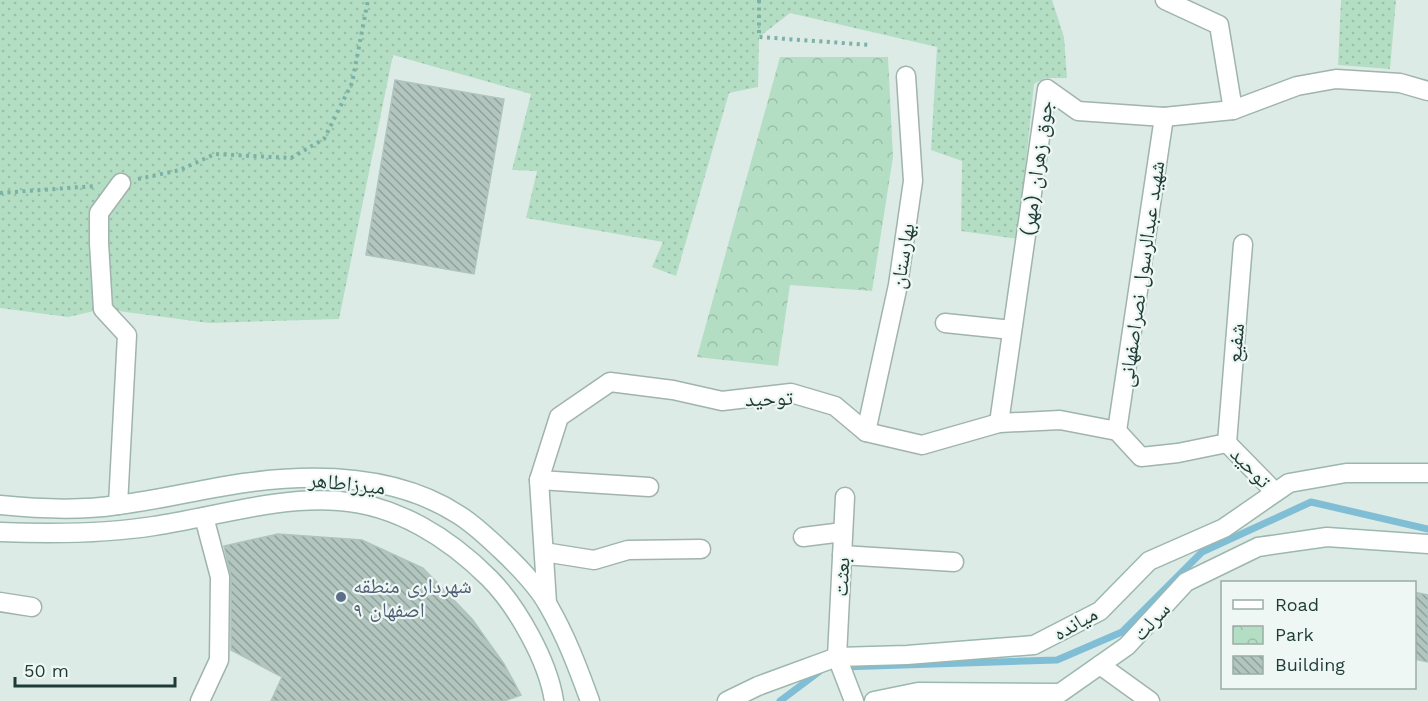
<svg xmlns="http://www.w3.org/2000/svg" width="1428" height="701" font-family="'Work Sans','Noto Naskh Arabic',sans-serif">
  <defs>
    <pattern id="park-crowns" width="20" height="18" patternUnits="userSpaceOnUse" patternTransform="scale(1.5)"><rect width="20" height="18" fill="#b4dec4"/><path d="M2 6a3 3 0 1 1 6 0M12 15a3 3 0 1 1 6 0" fill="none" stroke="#9abfa9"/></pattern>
    <pattern id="garden-dots" width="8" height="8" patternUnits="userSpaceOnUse" patternTransform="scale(1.5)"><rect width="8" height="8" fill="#b4dec4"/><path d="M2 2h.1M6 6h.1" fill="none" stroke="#9abfa9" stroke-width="1.8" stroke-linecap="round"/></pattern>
    <pattern id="building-back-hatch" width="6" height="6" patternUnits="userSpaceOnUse" patternTransform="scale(1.5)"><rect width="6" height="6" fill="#b2c5bf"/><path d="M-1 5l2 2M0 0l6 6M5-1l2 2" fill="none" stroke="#90a19c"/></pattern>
  </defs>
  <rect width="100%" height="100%" fill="#ddebe6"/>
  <path fill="url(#park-crowns)" d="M 780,57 L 888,57 L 893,157 L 872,291 L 790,285 L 778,366 L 697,357 Z"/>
  <g fill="url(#garden-dots)">
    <path d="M 0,0 L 1052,0 L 1064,37 L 1067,78 L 1045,78 L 1034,84 L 1018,239 L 961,231 L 962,161 L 931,150 L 937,47 L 790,13 L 759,37 L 758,87 L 729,93 L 676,276 L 652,267 L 663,242 L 526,218 L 537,171 L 512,170 L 531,94 L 393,55 L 339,319 L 209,323 L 103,309 L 68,317 L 0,308 Z"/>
    <path d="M 1341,0 L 1396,0 L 1390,69 L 1338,65 Z"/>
  </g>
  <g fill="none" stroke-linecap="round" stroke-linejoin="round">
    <g stroke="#80bed5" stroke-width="7">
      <path d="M 842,667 L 1057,660 L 1122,632 L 1202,552 L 1311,502 L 1428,529"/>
      <path d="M 780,701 L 820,671"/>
    </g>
  </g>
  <g fill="url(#building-back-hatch)" stroke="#afc4be" stroke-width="1.5">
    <path d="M 395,80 L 504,99 L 474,274 L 366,255 Z"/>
    <path d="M 278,534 L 362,540 L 423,568 L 472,619 L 504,664 L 521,695 L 504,701 L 271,701 L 282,677 L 231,650 L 231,576 L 224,546 Z"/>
    <path d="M 1414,592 L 1428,595 L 1428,662 L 1414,659 Z"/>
  </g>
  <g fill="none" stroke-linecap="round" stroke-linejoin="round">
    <defs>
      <g id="street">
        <path d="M 1165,0 L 1219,25 L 1233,110"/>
        <path d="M 945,323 L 1012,330"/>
        <path d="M 999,423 L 1047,89 L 1078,111 L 1164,117 L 1233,110 L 1297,86 L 1336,79 L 1400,83 L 1428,91"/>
        <path d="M 1117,431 L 1164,117"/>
        <path d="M 866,432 L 898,285 L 913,181 L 906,76"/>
        <path d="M 1227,443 L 1243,244"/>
        <path d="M 539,480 L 649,487"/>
        <path d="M 118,505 L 127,335 L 103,309 L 99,243 L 99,213 L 121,183"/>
        <path d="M 803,537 L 843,532"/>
        <path d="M 544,552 L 594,560 L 628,550 L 701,549"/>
        <path d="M 842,555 L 954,562"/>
        <path d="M 0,602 L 32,607"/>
        <path d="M 547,603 L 539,480 L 559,417 L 610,382 L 673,390 L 722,401 L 791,393 L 835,406 L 866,432 L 922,445 L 999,423 L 1060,420 L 1117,431 L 1141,457 L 1178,453 L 1227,443 L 1275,492"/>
        <path d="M 837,657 L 845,497"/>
        <path d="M 1100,665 L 1150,701"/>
        <path d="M 200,701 L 219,660 L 220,577 L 204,517"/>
      </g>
      <g id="secondary">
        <path d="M 0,505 C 39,509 79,511 118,505 C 159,500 202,489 244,483 C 316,473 396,474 459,515 C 475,525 488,538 501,550 C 518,566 537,585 548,605 C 566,636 578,668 590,701"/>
        <path d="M 0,532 C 51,534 104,534 154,526 C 214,517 278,496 339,501 C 397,505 449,538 489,578 C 517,606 548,661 554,701"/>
        <path d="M 837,657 L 854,701"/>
        <path d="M 727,701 L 758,686 L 837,657 L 907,655 L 1034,645 L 1100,611 L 1149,561 L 1224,528 L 1289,483 L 1346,473 L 1428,473"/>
        <path d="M 874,701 L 918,692 L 1060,693 L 1127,646 L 1186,582 L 1258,547 L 1327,537 L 1428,544"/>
      </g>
    </defs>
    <use href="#street" stroke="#a0b3ae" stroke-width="21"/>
    <use href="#secondary" stroke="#9cb7b0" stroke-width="21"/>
    <g stroke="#7bb1a6" stroke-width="4" stroke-dasharray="3 4.5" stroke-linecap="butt">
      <path d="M 759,0 L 759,37 L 871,45"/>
      <path d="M 138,179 L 180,170 L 215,154 L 291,158 L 324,139 L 352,83 L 368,0"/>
      <path d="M 0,193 L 95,186"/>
    </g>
    <use href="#street" stroke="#fff" stroke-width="18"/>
    <use href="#secondary" stroke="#fff" stroke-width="18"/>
  </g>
  <circle fill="#5c6f8a" stroke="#eef7f3" stroke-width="2" cx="341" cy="597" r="6"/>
  <g text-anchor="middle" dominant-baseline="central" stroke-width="4.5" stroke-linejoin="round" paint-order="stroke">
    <g font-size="21" fill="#1e3b36" stroke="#eef7f3">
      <text transform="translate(1036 168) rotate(-82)">جوق زهران (مهر)</text>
      <text transform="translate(902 256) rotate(-81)">بهارستان</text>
      <text transform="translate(1141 274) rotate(-82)">شهید عبدالرسول نصراصفهانی</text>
      <text transform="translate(1235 343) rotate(-85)">شفیع</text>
      <text transform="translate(769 398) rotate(-2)">توحید</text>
      <text transform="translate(1251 467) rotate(46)">توحید</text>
      <text transform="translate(347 483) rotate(6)">میرزاطاهر</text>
      <text transform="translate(841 577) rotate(-87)">بعثت</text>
      <text transform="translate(1151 621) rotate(-47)">سرلت</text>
      <text transform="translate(1075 623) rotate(-29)">میانده</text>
    </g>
    <g font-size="21" fill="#4e5e75" stroke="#eef7f3" text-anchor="start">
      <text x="353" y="585">شهرداری منطقه<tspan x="353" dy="24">۹ اصفهان</tspan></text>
    </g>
  </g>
  <rect x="1221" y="581" width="195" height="108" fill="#eef7f3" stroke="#9baca7" stroke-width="1.5"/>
  <rect x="1233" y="600" width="30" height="9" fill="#ffffff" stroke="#9baca7" stroke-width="1.5"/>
  <text x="1275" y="611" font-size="18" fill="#1e3b36">Road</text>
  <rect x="1233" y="626" width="30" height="18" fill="url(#park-crowns)" stroke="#9baca7" stroke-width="1.5"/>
  <text x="1275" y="641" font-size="18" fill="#1e3b36">Park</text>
  <rect x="1233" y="656" width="30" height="18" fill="url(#building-back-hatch)" stroke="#9baca7" stroke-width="1.5"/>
  <text x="1275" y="671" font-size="18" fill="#1e3b36">Building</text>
  <path d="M15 677v9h160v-9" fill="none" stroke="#1e3b36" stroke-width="3"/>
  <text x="24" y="677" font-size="18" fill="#1e3b36" stroke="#eef7f3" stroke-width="4.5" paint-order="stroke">50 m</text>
</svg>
